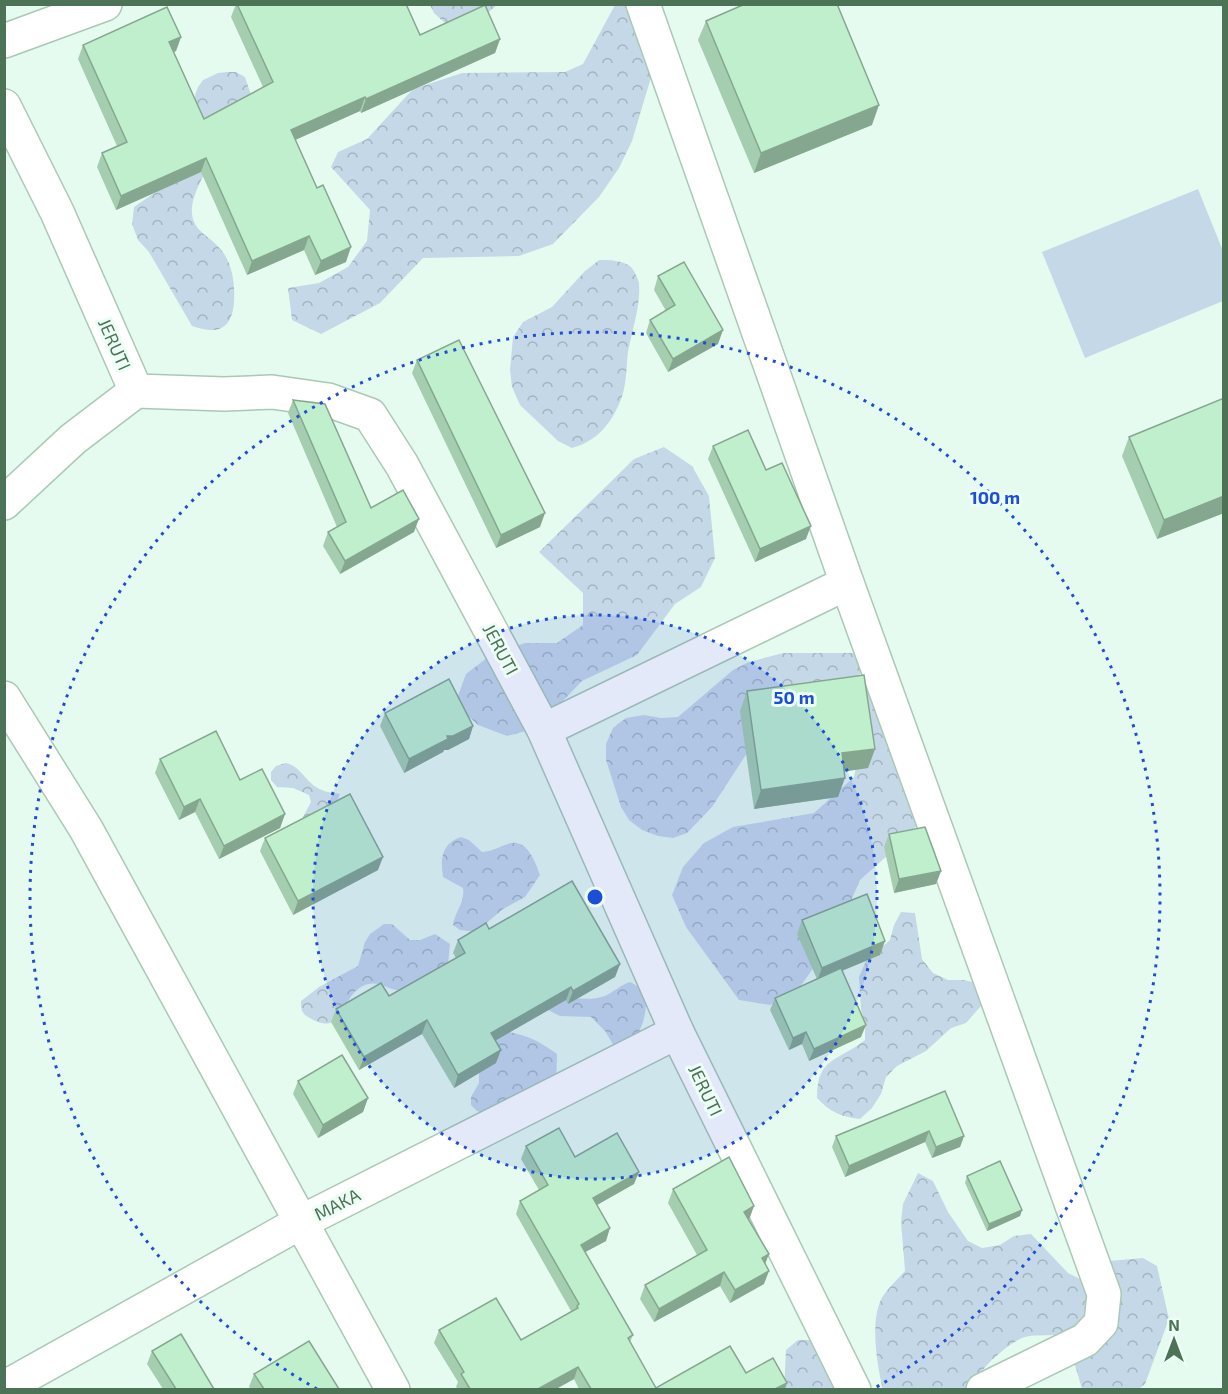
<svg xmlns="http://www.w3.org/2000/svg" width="1228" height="1394" font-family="'Exo 2',sans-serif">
  <defs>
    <pattern id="forest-crowns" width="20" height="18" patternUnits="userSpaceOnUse" patternTransform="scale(1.5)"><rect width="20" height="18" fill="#c5d8e8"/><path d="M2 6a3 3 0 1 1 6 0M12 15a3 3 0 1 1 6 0" fill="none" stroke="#a2b4bf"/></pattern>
  </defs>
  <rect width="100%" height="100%" fill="#e6fbf0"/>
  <g fill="url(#forest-crowns)">
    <path d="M 430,5 L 497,5 L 478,21 L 447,25 L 434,13 Z"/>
    <path d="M 615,5 L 646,5 L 664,34 L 632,141 L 619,168 L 599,197 L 553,244 L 519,256 L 423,258 L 380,303 L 321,334 L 292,320 L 288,288 L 319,283 L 348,267 L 367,241 L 370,210 L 331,167 L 338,152 L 367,139 L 413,89 L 462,73 L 565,72 L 583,64 Z"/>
    <path d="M 227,72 L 236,72 L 245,77 L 253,101 C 236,125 190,184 192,213 C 193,232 212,237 222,251 C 233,265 235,285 234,303 C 233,312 231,322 223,327 C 214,333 202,329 192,326 L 149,252 L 138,240 L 132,224 L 134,207 L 163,187 L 194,128 L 195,95 L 198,87 L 203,80 L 218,73 Z"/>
    <path d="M 599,260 C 609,260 623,260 631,267 C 634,270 638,279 639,283 C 641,305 632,330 628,352 C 626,368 627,386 620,402 C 610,425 597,441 572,448 L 558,441 L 520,405 L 512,387 L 510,370 L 513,337 L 523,322 L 552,307 L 585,271 Z"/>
    <path d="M 664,447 L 692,466 L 709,496 L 715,558 L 701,587 L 675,604 L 637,655 L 582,681 L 537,728 L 507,736 L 478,725 L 455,704 L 466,674 L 492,654 L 525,643 L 557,643 L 583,625 L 583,593 L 539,552 L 634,459 Z"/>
    <path d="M 783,653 L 853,653 L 866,664 L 850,690 L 749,750 L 712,807 L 687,833 L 673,838 L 658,836 L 642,830 L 629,820 L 621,807 L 606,760 L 606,744 L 613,728 L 626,718 L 644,715 L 661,718 L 678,717 L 733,670 L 749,662 Z"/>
    <path d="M 868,686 L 927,813 L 906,839 L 860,880 L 834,939 L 797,991 L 770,1005 L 739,1000 L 686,927 L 672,895 L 683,867 L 704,843 L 733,827 L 814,813 L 854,777 L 861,742 L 862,701 Z"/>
    <path d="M 285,763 C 299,765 304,779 316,787 C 324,792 332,793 340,794 L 332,812 L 310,820 L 303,817 L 311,802 L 309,795 L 293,788 L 277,787 L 271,780 L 271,772 L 276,766 Z"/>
    <path d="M 461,837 L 469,840 L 482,852 C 492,851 497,848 505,845 C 526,835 535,861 540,875 L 525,897 L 503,909 L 476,932 L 460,930 L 453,925 C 455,911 465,903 463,888 L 443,877 C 440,859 442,843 461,837 Z"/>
    <path d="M 901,912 L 915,913 L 922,959 L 933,973 L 948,980 L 964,980 L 981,984 L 987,999 L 966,1023 L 951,1028 L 926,1051 L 897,1066 L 886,1077 L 881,1094 L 872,1108 L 860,1119 C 841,1117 830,1112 817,1098 C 817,1057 837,1062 865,1040 L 865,1024 L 861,1009 L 859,977 L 866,961 L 890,940 L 894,925 Z"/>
    <path d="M 384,924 L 392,924 L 410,940 L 420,940 L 435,934 L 450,944 L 447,975 C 427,962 421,986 403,990 C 390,993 380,978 363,986 C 340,996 345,1040 308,1017 C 301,1013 301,1008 301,1001 L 319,987 L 358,966 L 365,942 L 370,934 Z"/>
    <path d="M 630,982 C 655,993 645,1020 636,1039 L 614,1046 L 605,1031 L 591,1017 L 560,1016 L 546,1009 L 552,995 C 569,997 588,1002 605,996 C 614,992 620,985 630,982 Z"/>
    <path d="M 503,1031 C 525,1034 539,1041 557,1054 L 556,1087 L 486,1114 L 477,1111 L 471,1105 L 471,1097 L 479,1083 L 479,1060 Z"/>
    <path d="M 918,1173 L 933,1181 L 948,1212 L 968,1241 L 982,1248 L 1000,1245 L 1014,1236 L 1031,1234 L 1068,1273 L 1082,1280 L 1109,1261 L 1143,1258 L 1157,1266 L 1169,1319 L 1145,1384 L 1139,1389 L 1082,1389 C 1075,1365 1073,1351 1053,1335 C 1043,1336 1028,1334 1020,1339 C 1003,1348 977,1371 972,1389 L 883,1390 C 877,1365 869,1318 883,1296 C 889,1287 898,1279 905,1271 L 901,1222 L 903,1204 Z"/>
    <path d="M 798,1340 L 816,1340 L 837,1389 L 784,1390 L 786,1350 Z"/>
  </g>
  <path fill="#c5d8e8" d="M 1198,189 L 1223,251 L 1223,301 L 1085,358 L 1042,252 Z"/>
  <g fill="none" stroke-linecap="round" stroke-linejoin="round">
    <defs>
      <g id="minor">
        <path d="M 643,4 L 847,583 L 1104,1294 L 1101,1323 L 1085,1340 L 983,1390"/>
        <path d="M 4,41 L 105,4"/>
        <path d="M 4,106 L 57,212 L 136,391 L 224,394 L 272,392 L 328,400 L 370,415 L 402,465 L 544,730 L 677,1032 L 854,1390"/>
        <path d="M 4,503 L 73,439 L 136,391"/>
        <path d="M 4,698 L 86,829 L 393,1390"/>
        <path d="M 544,730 L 847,583"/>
        <path d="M 4,1388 L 301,1222 L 677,1032"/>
      </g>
    </defs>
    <use href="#minor" stroke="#aac9b4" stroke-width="36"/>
    <use href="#minor" stroke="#fff" stroke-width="33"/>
  </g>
  <g fill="#a4ceaf">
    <path d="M 236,4 L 406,4 L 420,35 L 500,39 L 495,53 L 361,113 L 360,111 L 295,140 L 346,262 L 315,275 L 304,250 L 247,275 L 201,172 L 116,210 L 97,167 L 102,153 L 117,146 L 78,59 L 83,45 L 181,37 L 176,51 L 174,52 L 204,119 L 263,87 L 231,17 Z"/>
    <path d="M 706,21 L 872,125 L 754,173 L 698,40 Z"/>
    <path d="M 658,276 L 718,344 L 668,372 L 646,333 L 650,320 L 666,311 L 654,290 Z"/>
    <path d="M 417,360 L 540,527 L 496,548 L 412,373 Z"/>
    <path d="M 1224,398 L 1224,513 L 1157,539 L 1122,456 L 1129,437 Z"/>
    <path d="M 293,400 L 371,508 L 414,532 L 340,574 L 323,546 L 328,532 L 337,527 L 288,413 Z"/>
    <path d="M 713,446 L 766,470 L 806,539 L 755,562 L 708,459 Z"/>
    <path d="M 747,691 L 875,749 L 868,768 L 844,771 L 838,797 L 754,809 L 740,711 Z"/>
    <path d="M 385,713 L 473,726 L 469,739 L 448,750 L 444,750 L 443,752 L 404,773 L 380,726 Z"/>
    <path d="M 160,759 L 240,780 L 285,814 L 280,828 L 219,859 L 195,812 L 179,820 L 155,773 Z"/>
    <path d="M 889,834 L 941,871 L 936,884 L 894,893 L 884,847 Z"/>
    <path d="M 265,838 L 378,870 L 293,915 L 260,851 Z"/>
    <path d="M 802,920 L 880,955 L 842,971 L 861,1037 L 809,1061 L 802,1044 L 789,1050 L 770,1010 L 775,998 L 817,979 L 797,934 Z"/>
    <path d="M 489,929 L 620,964 L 615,977 L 568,1004 L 566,1000 L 496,1040 L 496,1063 L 454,1088 L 422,1034 L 359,1070 L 331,1022 L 336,1009 L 389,996 L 456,958 L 453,953 L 458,940 Z"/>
    <path d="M 298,1081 L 368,1098 L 363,1112 L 318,1138 L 293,1094 Z"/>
    <path d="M 945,1091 L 964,1136 L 960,1147 L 932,1158 L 925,1142 L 845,1177 L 832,1147 L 836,1136 Z"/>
    <path d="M 526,1146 L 575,1157 L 634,1184 L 597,1205 L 606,1241 L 585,1252 L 633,1335 L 630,1342 L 656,1388 L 746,1373 L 785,1389 L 579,1389 L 574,1379 L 556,1389 L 458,1389 L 456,1387 L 458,1382 L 434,1343 L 439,1330 L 521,1340 L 571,1311 L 516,1214 L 520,1201 L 539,1190 L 521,1159 Z"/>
    <path d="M 967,1176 L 1022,1210 L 1020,1216 L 987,1231 L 965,1183 Z"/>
    <path d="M 673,1189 L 749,1220 L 765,1264 L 764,1284 L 730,1303 L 720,1286 L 654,1322 L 640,1299 L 645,1285 L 697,1255 L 668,1203 Z"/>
    <path d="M 152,1351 L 214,1389 L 163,1389 L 147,1364 Z"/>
    <path d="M 254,1374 L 339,1389 L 251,1389 L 249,1387 Z"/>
  </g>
  <g fill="#86a78f">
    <path d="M 181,37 L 176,51 L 164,56 L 169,42 Z"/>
    <path d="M 500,39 L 495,53 L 361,113 L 366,99 Z"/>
    <path d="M 365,97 L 360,111 L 286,144 L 291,130 Z"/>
    <path d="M 879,105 L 872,125 L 754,173 L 761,153 Z"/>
    <path d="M 206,158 L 201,172 L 116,210 L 121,196 Z"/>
    <path d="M 309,236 L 304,250 L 247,275 L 252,261 Z"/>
    <path d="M 351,247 L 346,262 L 315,275 L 321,261 Z"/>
    <path d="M 723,330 L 718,344 L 668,372 L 673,359 Z"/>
    <path d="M 1224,496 L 1224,513 L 1157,539 L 1164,520 Z"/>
    <path d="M 545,513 L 540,527 L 496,548 L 501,535 Z"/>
    <path d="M 419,519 L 414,532 L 340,574 L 345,561 Z"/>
    <path d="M 811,526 L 806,539 L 755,562 L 760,549 Z"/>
    <path d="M 473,726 L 469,739 L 448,750 L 444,750 L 443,752 L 404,773 L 409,759 L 447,736 Z"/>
    <path d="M 875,749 L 868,768 L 835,773 L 842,753 Z"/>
    <path d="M 845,778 L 838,797 L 754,809 L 761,790 Z"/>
    <path d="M 200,799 L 195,812 L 179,820 L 184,807 Z"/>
    <path d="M 285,814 L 280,828 L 219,859 L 224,846 Z"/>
    <path d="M 383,857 L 378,870 L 293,915 L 298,901 Z"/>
    <path d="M 941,871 L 936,884 L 894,893 L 899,879 Z"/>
    <path d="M 885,941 L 880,955 L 817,981 L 822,968 Z"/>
    <path d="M 620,964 L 615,977 L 568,1004 L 573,991 Z"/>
    <path d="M 571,987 L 566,1000 L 486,1046 L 491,1033 Z"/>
    <path d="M 427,1020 L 422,1034 L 359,1070 L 364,1057 Z"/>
    <path d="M 866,1025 L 861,1037 L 809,1061 L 814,1049 Z"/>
    <path d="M 806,1032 L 802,1044 L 789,1050 L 793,1038 Z"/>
    <path d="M 501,1050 L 496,1063 L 454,1088 L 458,1075 Z"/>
    <path d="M 368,1098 L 363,1112 L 318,1138 L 323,1125 Z"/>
    <path d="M 929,1131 L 925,1142 L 845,1177 L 849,1166 Z"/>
    <path d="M 964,1136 L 960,1147 L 932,1158 L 936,1147 Z"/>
    <path d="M 639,1172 L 634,1184 L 588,1210 L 593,1198 Z"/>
    <path d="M 754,1206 L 749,1220 L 744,1212 Z"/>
    <path d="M 1022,1210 L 1020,1216 L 987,1231 L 989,1224 Z"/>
    <path d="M 610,1228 L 606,1241 L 576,1257 L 581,1245 Z"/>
    <path d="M 769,1254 L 764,1267 L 762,1258 Z"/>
    <path d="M 769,1271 L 764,1284 L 730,1303 L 735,1290 Z"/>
    <path d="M 724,1272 L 720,1286 L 654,1322 L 659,1309 Z"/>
    <path d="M 578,1367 L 574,1379 L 556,1389 L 538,1389 Z"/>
    <path d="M 787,1383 L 785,1389 L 775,1389 Z"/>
  </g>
  <g fill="#bfefcc" stroke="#86a78f" stroke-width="1.5">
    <path d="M 237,4 L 406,4 L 420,35 L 485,5 L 500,39 L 366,99 L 365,97 L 291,130 L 317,188 L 323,185 L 351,247 L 321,261 L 309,236 L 252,261 L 206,158 L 121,196 L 102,153 L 127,142 L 83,45 L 167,7 L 181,37 L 169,42 L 204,119 L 273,82 Z"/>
    <path d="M 745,4 L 837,4 L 879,105 L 761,153 L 706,21 Z"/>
    <path d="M 684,262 L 723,330 L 673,359 L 650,320 L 675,305 L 658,276 Z"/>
    <path d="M 459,340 L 545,513 L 501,535 L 417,360 Z"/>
    <path d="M 1224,398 L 1224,496 L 1164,520 L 1129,437 Z"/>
    <path d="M 293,400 L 325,404 L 371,508 L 403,490 L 419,519 L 345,561 L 328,532 L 346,522 Z"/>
    <path d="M 748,430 L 766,470 L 782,463 L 811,526 L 760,549 L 713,446 Z"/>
    <path d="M 864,675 L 875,749 L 842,753 L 845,778 L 761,790 L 747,691 Z"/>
    <path d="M 449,679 L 473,726 L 453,736 L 447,736 L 448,739 L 409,759 L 385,713 Z"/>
    <path d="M 216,731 L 240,780 L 262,769 L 285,814 L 224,846 L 200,799 L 184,807 L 160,759 Z"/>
    <path d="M 350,794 L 383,857 L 298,901 L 265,838 Z"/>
    <path d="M 925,827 L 941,871 L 899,879 L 889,834 Z"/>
    <path d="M 572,881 L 620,964 L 573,991 L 571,987 L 491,1033 L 501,1050 L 458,1075 L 427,1020 L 364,1057 L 336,1009 L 381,983 L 389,996 L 465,953 L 458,940 L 486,923 L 489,929 Z"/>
    <path d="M 867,894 L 885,941 L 822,968 L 802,920 Z"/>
    <path d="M 841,968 L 866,1025 L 814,1049 L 806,1032 L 793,1038 L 775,998 Z"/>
    <path d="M 342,1055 L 368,1098 L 323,1125 L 298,1081 Z"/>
    <path d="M 945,1091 L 964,1136 L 936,1147 L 929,1131 L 849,1166 L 836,1136 Z"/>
    <path d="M 559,1128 L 575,1157 L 617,1133 L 639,1172 L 593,1198 L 610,1228 L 581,1245 L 633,1335 L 628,1338 L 656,1388 L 730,1346 L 746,1373 L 773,1358 L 787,1383 L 775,1389 L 591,1389 L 578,1367 L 538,1389 L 470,1389 L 461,1374 L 464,1372 L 439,1330 L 496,1298 L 521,1340 L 578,1308 L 577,1306 L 579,1304 L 520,1201 L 548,1185 L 526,1146 Z"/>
    <path d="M 729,1157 L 754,1206 L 744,1212 L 769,1254 L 762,1258 L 769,1271 L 735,1290 L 724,1272 L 659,1309 L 645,1285 L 707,1250 L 673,1189 Z"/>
    <path d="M 1000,1161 L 1022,1210 L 989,1224 L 967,1176 Z"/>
    <path d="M 181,1334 L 214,1389 L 176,1389 L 152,1351 Z"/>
    <path d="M 309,1341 L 339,1389 L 264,1389 L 254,1374 Z"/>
  </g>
  <circle cx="595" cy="897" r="282" fill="#1d4ed8" fill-opacity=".12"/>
  <g fill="none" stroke="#1d4ed8" stroke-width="3" stroke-dasharray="3 6">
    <circle cx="595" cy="897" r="282"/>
    <path d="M317 1389A565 565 0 1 1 873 1389"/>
  </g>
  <g text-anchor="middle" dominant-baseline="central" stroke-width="6" stroke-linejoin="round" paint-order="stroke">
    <g font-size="18" fill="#4c7355" stroke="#ecfef5">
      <text transform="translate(115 344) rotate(66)">JERUTI</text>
      <text transform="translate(501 649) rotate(62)">JERUTI</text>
      <text transform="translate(706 1090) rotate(64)">JERUTI</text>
      <text transform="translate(337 1204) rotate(-27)">MAKA</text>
    </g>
  </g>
  <circle cx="595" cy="897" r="9" fill="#1d4ed8" stroke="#ecfef5" stroke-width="3"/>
  <g font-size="18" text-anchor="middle" font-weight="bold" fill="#1d4ed8" stroke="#ecfef5" stroke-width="6" stroke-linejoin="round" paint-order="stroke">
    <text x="995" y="504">100 m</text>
    <text x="794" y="704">50 m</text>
  </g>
  <rect width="1228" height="1394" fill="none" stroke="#4c7355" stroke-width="12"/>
  <g transform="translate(1174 1340)" stroke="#ecfef5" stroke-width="4.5" paint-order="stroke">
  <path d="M0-4.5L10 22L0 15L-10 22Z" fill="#4c7355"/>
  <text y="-9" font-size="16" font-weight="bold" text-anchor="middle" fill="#4c7355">N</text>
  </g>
</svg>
